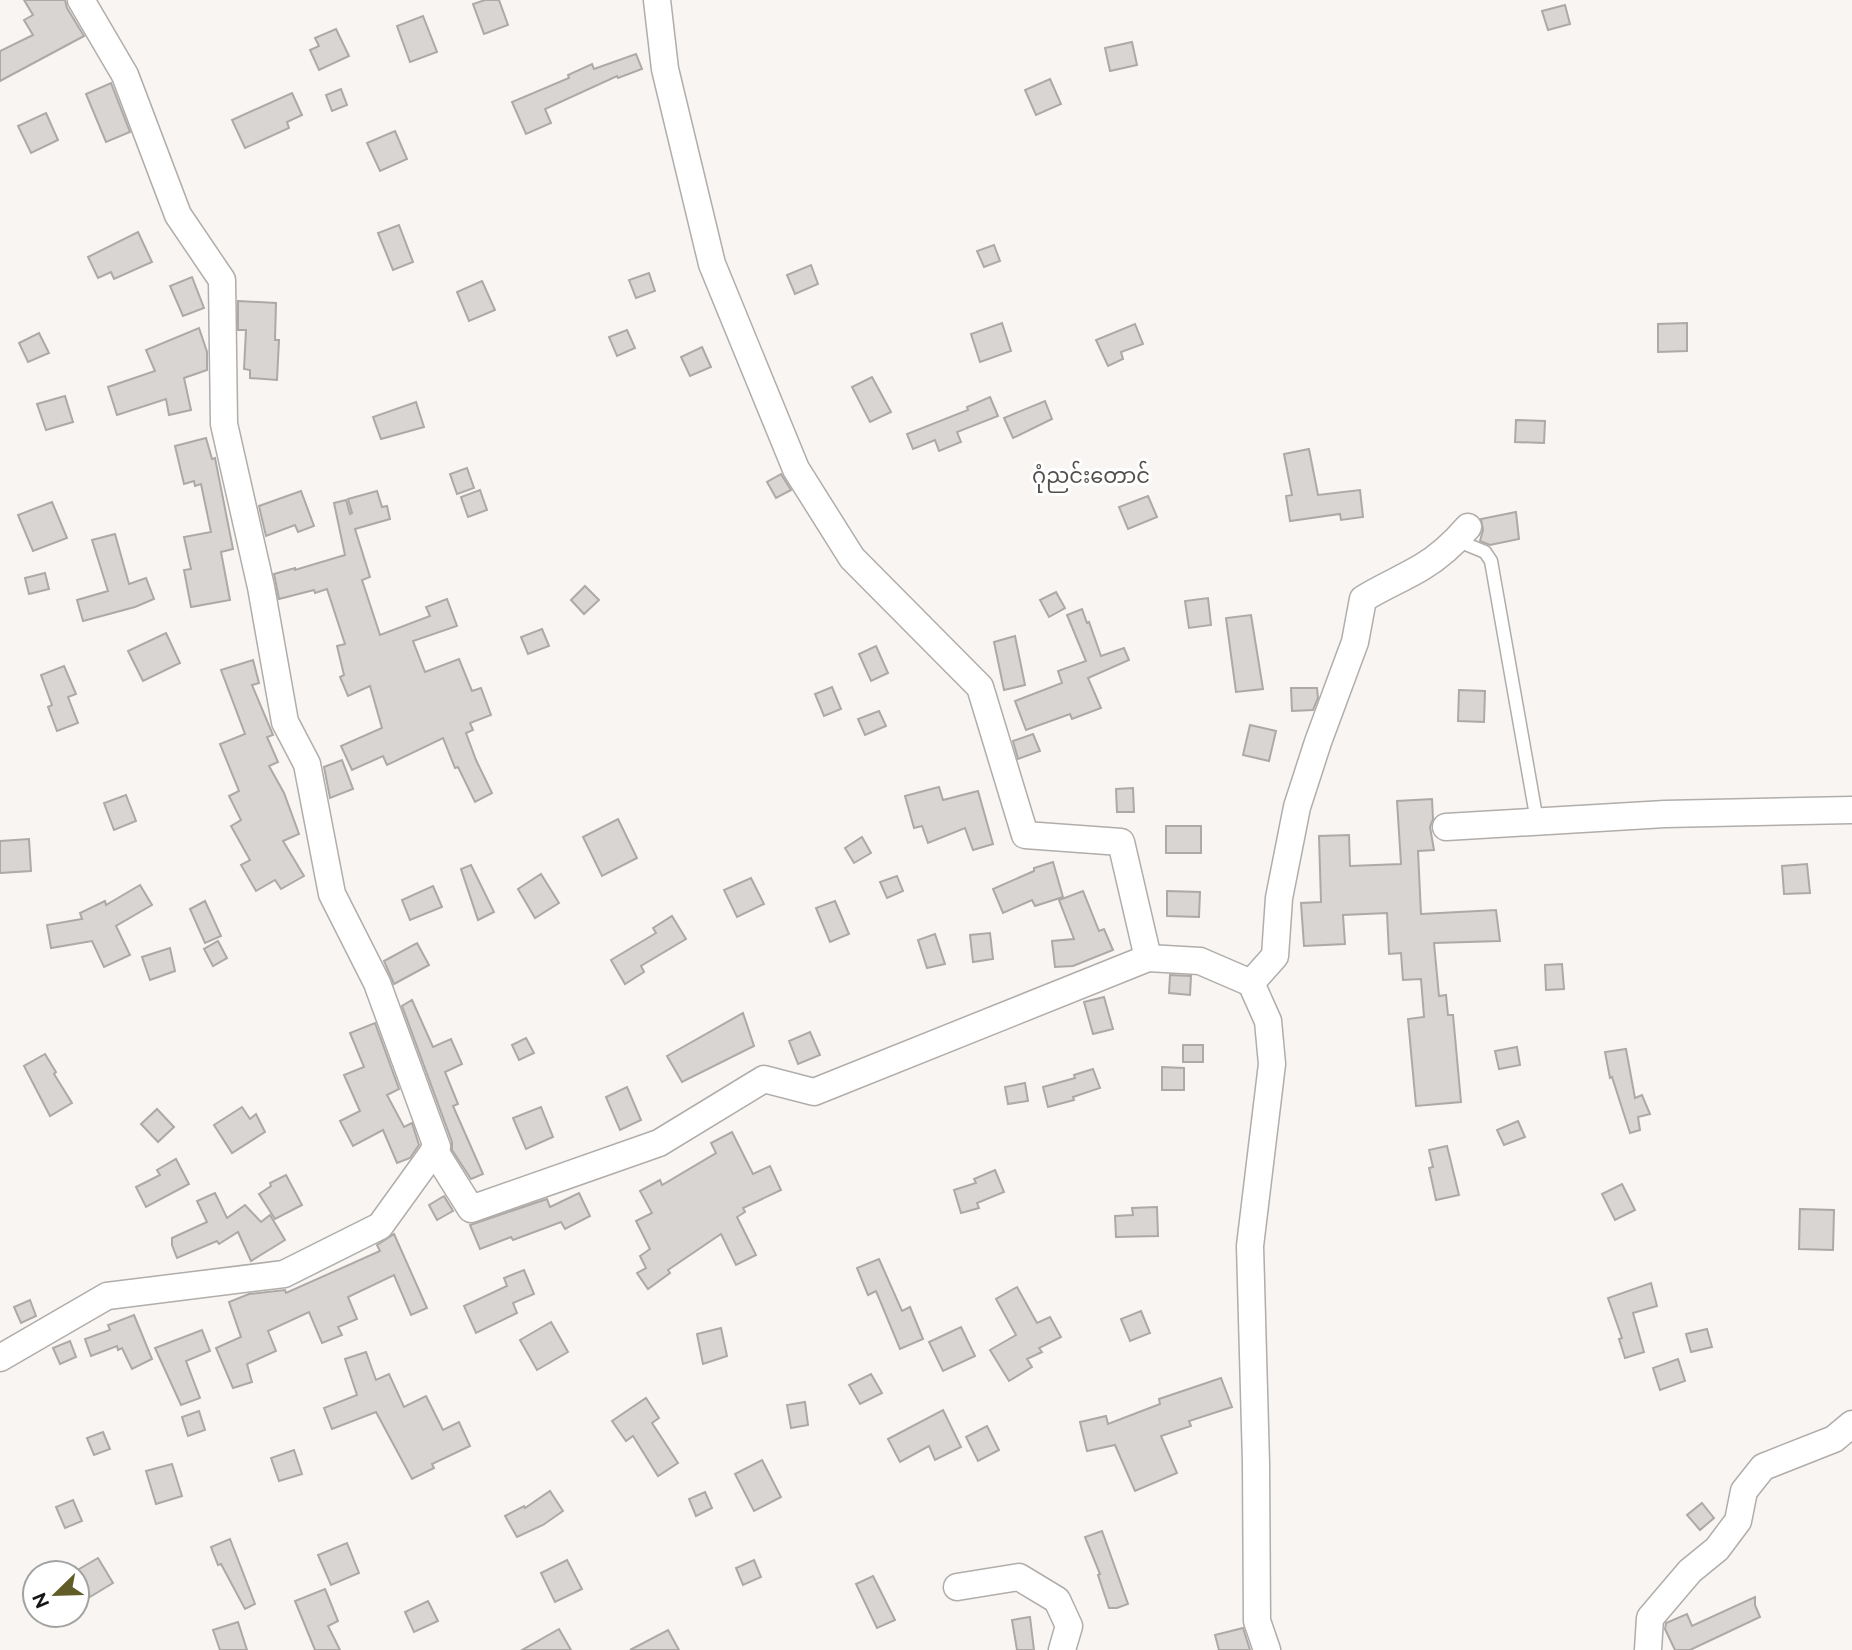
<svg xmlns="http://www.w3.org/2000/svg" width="1852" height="1650" font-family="Raleway,'Noto Sans Myanmar',sans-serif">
  <rect width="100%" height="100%" fill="#f8f5f3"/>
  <g fill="#d8d5d3" stroke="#ada9a7" stroke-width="2">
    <path d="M 24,0 L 65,0 L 67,8 L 84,36 L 0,81 L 0,51 L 33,35 L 24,20 L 33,15 Z"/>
    <path d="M 485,0 L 499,0 L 508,25 L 484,34 L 473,4 Z"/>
    <path d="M 1565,5 L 1570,24 L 1548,30 L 1542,11 Z"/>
    <path d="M 423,16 L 437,52 L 410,62 L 397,26 Z"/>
    <path d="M 336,29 L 349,56 L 319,70 L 310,50 L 319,46 L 315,38 Z"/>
    <path d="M 1132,42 L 1137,65 L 1110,71 L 1105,48 Z"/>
    <path d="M 636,54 L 642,69 L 618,78 L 617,76 L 545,109 L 551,123 L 526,134 L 512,102 L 569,78 L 568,75 L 592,64 L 594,69 Z"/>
    <path d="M 1050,79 L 1061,104 L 1036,115 L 1025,90 Z"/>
    <path d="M 111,83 L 130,132 L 106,142 L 86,94 Z"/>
    <path d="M 341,89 L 347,105 L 332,111 L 326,95 Z"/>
    <path d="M 292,93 L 302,115 L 287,122 L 289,128 L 245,148 L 232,120 Z"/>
    <path d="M 46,113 L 58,140 L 31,153 L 18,126 Z"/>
    <path d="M 395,131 L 407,159 L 380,171 L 367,143 Z"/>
    <path d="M 399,225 L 413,262 L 393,270 L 378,233 Z"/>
    <path d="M 138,232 L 152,262 L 114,279 L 111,272 L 98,278 L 88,257 Z"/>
    <path d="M 994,245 L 1000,261 L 984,267 L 977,251 Z"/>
    <path d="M 811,265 L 818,284 L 795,294 L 787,275 Z"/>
    <path d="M 649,273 L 655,291 L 636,298 L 629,280 Z"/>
    <path d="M 192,277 L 204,308 L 183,316 L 170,286 Z"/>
    <path d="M 482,281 L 495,310 L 469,321 L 457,292 Z"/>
    <path d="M 238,301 L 276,303 L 275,340 L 279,340 L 277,380 L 250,378 L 250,370 L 244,369 L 246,330 L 238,330 Z"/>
    <path d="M 1002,323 L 1011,351 L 980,362 L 971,334 Z"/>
    <path d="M 1687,323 L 1687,351 L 1658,352 L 1658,324 Z"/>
    <path d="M 1135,324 L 1143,344 L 1121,352 L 1123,359 L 1108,366 L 1096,340 Z"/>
    <path d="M 199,328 L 207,352 L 207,370 L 184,378 L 191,410 L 169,415 L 166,399 L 117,415 L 108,387 L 155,371 L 146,350 Z"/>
    <path d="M 627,330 L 635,348 L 617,356 L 609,337 Z"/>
    <path d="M 39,333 L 49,353 L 28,362 L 19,343 Z"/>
    <path d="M 702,347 L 711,367 L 690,376 L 681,357 Z"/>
    <path d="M 872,377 L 891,412 L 870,422 L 852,387 Z"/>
    <path d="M 65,396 L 73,422 L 46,430 L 37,404 Z"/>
    <path d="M 990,397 L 998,416 L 957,432 L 961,442 L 939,451 L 935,440 L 913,449 L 907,434 L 968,410 L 967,407 Z"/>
    <path d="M 1045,401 L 1052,419 L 1013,438 L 1004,418 Z"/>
    <path d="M 416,402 L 424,427 L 381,439 L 373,417 Z"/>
    <path d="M 1516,420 L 1545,421 L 1544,443 L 1515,442 Z"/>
    <path d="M 206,438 L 212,459 L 215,458 L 233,549 L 221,552 L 230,600 L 191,607 L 184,570 L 191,569 L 184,537 L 211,532 L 201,484 L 195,486 L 194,481 L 184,484 L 175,446 Z"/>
    <path d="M 1309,449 L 1318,495 L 1360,490 L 1363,517 L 1341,520 L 1340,514 L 1290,521 L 1286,496 L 1292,495 L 1284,454 Z"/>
    <path d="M 467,468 L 474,488 L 457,494 L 450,474 Z"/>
    <path d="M 781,474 L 791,490 L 776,498 L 767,482 Z"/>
    <path d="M 480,490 L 487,510 L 468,517 L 461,497 Z"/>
    <path d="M 301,491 L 314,526 L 298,532 L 295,525 L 266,536 L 259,506 Z"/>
    <path d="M 377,491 L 382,507 L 387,506 L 390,519 L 355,529 L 370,577 L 362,580 L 380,635 L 430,616 L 426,607 L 447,599 L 457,626 L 413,641 L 425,672 L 459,659 L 472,691 L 481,688 L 491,715 L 470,723 L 473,730 L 466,733 L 476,760 L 492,793 L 475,802 L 458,767 L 455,768 L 443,738 L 387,765 L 383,756 L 352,770 L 341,746 L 382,728 L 370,686 L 348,696 L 340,677 L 344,675 L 337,646 L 345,644 L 327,589 L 315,593 L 314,590 L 279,599 L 274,574 L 295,568 L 295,570 L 345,555 L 334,503 L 346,500 L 350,514 L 352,513 L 348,499 Z"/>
    <path d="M 1148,496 L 1157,517 L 1128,529 L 1119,507 Z"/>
    <path d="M 52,502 L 67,538 L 33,551 L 18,515 Z"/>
    <path d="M 1516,512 L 1519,539 L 1490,545 L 1480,541 L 1483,530 L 1481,519 Z"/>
    <path d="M 115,534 L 129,584 L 146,578 L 154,599 L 135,607 L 83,621 L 77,600 L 108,591 L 92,540 Z"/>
    <path d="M 45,573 L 49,589 L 29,594 L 25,578 Z"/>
    <path d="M 585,586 L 599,600 L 584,614 L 571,600 Z"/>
    <path d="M 1056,592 L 1065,608 L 1049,617 L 1040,600 Z"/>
    <path d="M 1208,598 L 1211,625 L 1189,628 L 1185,601 Z"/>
    <path d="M 1082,609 L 1087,623 L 1089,622 L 1101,656 L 1124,648 L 1129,660 L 1088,678 L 1101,708 L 1072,719 L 1070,714 L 1026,730 L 1015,701 L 1062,683 L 1058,671 L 1086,661 L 1067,615 Z"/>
    <path d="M 1251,615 L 1263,689 L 1236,692 L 1226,618 Z"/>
    <path d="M 542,629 L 549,646 L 528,654 L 521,637 Z"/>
    <path d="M 166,633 L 180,663 L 143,681 L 128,651 Z"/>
    <path d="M 1015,636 L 1025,685 L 1004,690 L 994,642 Z"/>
    <path d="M 876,646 L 888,673 L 871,681 L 859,654 Z"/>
    <path d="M 253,660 L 259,683 L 252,685 L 273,735 L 267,737 L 278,762 L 269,766 L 284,793 L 299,834 L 283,841 L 304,876 L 281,889 L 275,880 L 256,891 L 241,865 L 250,860 L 231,826 L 241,820 L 229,796 L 239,791 L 220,744 L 245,734 L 221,670 Z"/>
    <path d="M 64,666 L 76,694 L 68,697 L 78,723 L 57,731 L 48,707 L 52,705 L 41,675 Z"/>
    <path d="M 832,687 L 841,709 L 824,716 L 815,694 Z"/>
    <path d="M 1291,688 L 1317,688 L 1318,698 L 1313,710 L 1292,711 Z"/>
    <path d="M 1459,690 L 1485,691 L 1484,722 L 1458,721 Z"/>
    <path d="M 879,711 L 886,726 L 865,735 L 858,719 Z"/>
    <path d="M 1250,725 L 1276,731 L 1269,761 L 1243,755 Z"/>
    <path d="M 1033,734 L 1040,751 L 1018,759 L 1013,741 Z"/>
    <path d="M 342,760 L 353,789 L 330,798 L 324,767 Z"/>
    <path d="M 939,787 L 943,800 L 978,791 L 993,844 L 973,850 L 965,828 L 928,843 L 922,826 L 914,828 L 905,796 Z"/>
    <path d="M 1133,788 L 1134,812 L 1117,812 L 1116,789 Z"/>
    <path d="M 126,795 L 136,821 L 114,830 L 104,803 Z"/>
    <path d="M 1432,799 L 1433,819 L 1430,827 L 1434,850 L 1418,851 L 1421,914 L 1496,910 L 1500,941 L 1434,943 L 1439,996 L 1446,995 L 1448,1015 L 1453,1015 L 1461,1102 L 1416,1106 L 1408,1019 L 1424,1017 L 1421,979 L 1403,980 L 1401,953 L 1389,954 L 1387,913 L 1343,915 L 1345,944 L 1304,946 L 1301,903 L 1321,902 L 1319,836 L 1349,835 L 1350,866 L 1401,864 L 1397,801 Z"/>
    <path d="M 618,819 L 637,858 L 602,876 L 583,837 Z"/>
    <rect x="1166" y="826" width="35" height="27"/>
    <path d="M 862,837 L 871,853 L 854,863 L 845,848 Z"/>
    <path d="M 29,839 L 31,871 L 0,873 L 0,841 Z"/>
    <path d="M 1053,862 L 1063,897 L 1035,906 L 1032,900 L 1003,913 L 993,889 L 1034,871 L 1034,868 Z"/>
    <path d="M 1807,864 L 1810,893 L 1784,894 L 1782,866 Z"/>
    <path d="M 471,865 L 494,912 L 478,920 L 461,869 Z"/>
    <path d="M 541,874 L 559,903 L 535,918 L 518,889 Z"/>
    <path d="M 897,876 L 903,891 L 887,898 L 880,882 Z"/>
    <path d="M 751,878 L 764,904 L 737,917 L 724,890 Z"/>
    <path d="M 140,885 L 152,905 L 116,926 L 130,955 L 104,967 L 92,941 L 51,948 L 47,925 L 82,919 L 80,913 L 105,901 L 106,905 Z"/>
    <path d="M 433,886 L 442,907 L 410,920 L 402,900 Z"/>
    <path d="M 1083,891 L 1099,931 L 1104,929 L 1113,950 L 1073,966 L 1055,967 L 1052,941 L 1074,939 L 1059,900 Z"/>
    <path d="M 1167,891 L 1200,892 L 1199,917 L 1167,916 Z"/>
    <path d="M 205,901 L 221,936 L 205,943 L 190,909 Z"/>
    <path d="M 835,901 L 849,934 L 830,942 L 816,908 Z"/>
    <path d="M 672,916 L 686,939 L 641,966 L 644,972 L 625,984 L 611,960 L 656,933 L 653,928 Z"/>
    <path d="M 990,933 L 993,959 L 973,962 L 970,935 Z"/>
    <path d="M 935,934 L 945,964 L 927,968 L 918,940 Z"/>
    <path d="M 218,941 L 227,958 L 213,966 L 204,949 Z"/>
    <path d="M 417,943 L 429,965 L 394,984 L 384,961 Z"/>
    <path d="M 170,948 L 175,971 L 150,980 L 142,957 Z"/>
    <path d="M 1562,964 L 1564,989 L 1546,990 L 1545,965 Z"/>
    <path d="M 1170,975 L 1191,976 L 1190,995 L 1169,993 Z"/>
    <path d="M 1104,997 L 1113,1029 L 1093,1034 L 1084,1002 Z"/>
    <path d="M 412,1000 L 433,1047 L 451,1039 L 462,1064 L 445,1072 L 458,1104 L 453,1106 L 483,1174 L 471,1179 L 452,1150 L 452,1142 L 402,1006 Z"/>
    <path d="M 743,1013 L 754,1046 L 682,1082 L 667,1056 Z"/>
    <path d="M 375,1023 L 399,1089 L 387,1095 L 404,1127 L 412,1123 L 419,1145 L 410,1158 L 397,1163 L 383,1130 L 353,1146 L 340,1121 L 360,1111 L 344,1075 L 364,1067 L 350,1033 Z"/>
    <path d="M 810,1032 L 820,1055 L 798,1064 L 789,1041 Z"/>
    <path d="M 526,1038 L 534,1053 L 519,1060 L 512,1045 Z"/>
    <rect x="1183" y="1045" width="20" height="17"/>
    <path d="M 1517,1047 L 1520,1065 L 1499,1069 L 1495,1051 Z"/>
    <path d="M 1626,1049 L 1635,1098 L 1642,1095 L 1650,1114 L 1638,1117 L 1640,1130 L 1630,1133 L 1612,1077 L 1610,1078 L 1605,1052 Z"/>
    <path d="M 45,1054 L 56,1072 L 54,1074 L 72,1103 L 50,1116 L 24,1066 Z"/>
    <path d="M 1162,1067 L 1184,1068 L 1184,1090 L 1162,1090 Z"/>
    <path d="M 1093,1069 L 1100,1088 L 1073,1097 L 1074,1100 L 1048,1107 L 1043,1087 L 1075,1078 L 1074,1075 Z"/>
    <path d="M 1025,1083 L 1028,1101 L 1008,1104 L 1005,1087 Z"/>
    <path d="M 627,1087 L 641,1120 L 620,1130 L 606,1097 Z"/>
    <path d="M 242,1107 L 250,1119 L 256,1114 L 265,1132 L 232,1153 L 214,1125 Z"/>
    <path d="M 541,1107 L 553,1137 L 526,1149 L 513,1118 Z"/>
    <path d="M 157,1109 L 174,1127 L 158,1142 L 141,1124 Z"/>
    <path d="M 1518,1121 L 1525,1137 L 1504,1145 L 1497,1130 Z"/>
    <path d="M 732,1132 L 753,1174 L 770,1166 L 781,1190 L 743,1208 L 745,1212 L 737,1217 L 756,1255 L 736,1265 L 721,1234 L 668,1270 L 670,1273 L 648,1289 L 637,1273 L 646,1268 L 640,1256 L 650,1249 L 636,1221 L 652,1213 L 640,1191 L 660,1180 L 662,1185 L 716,1153 L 711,1143 Z"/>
    <path d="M 1447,1146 L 1459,1195 L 1436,1200 L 1429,1168 L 1433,1167 L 1429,1150 Z"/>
    <path d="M 176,1159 L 189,1184 L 146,1207 L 136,1187 L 160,1175 L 157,1170 Z"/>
    <path d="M 995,1170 L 1004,1192 L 977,1203 L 979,1208 L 961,1213 L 954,1190 L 976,1183 L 974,1179 Z"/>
    <path d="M 286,1175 L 302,1205 L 275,1219 L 259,1194 L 271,1186 L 270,1183 Z"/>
    <path d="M 1622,1184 L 1635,1210 L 1615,1220 L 1602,1194 Z"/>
    <path d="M 215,1193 L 227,1218 L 245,1205 L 261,1222 L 270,1215 L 285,1240 L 251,1261 L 238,1232 L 219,1244 L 217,1241 L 177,1258 L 172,1245 L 172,1238 L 207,1222 L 197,1201 Z"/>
    <path d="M 579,1193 L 590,1216 L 565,1229 L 561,1222 L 513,1240 L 511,1237 L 480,1249 L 470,1225 L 547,1199 L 550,1207 Z"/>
    <path d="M 444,1196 L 453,1211 L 437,1220 L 429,1205 Z"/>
    <path d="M 1157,1207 L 1158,1236 L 1116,1237 L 1115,1216 L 1133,1215 L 1132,1208 Z"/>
    <path d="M 1800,1209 L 1834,1210 L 1833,1250 L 1799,1249 Z"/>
    <path d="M 394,1234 L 427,1308 L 411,1315 L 394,1275 L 348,1297 L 357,1319 L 338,1327 L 342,1335 L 322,1343 L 309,1312 L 268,1331 L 276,1351 L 247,1364 L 252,1382 L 233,1388 L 216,1348 L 241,1337 L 229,1302 L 249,1294 L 285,1290 L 286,1293 L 380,1251 L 377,1245 Z"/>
    <path d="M 879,1259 L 902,1311 L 910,1307 L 923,1339 L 900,1349 L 876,1291 L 868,1295 L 857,1268 Z"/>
    <path d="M 524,1270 L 534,1294 L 513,1303 L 517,1313 L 476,1333 L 464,1306 L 507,1286 L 504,1278 Z"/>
    <path d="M 1651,1283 L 1657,1306 L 1633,1313 L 1644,1352 L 1625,1358 L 1619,1339 L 1622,1338 L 1608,1298 Z"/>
    <path d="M 1017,1287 L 1037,1323 L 1050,1317 L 1061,1337 L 1039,1348 L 1042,1352 L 1027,1359 L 1032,1367 L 1009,1381 L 990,1350 L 1016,1335 L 996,1299 Z"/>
    <path d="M 30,1300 L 36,1316 L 21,1323 L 14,1307 Z"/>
    <path d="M 1141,1311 L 1150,1333 L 1130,1341 L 1121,1319 Z"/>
    <path d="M 134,1315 L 152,1359 L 132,1369 L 122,1348 L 118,1350 L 117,1346 L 91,1356 L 85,1339 L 110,1330 L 108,1325 Z"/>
    <path d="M 551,1322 L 568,1352 L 537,1370 L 520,1340 Z"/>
    <path d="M 961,1327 L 975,1356 L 943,1371 L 929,1342 Z"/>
    <path d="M 721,1328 L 727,1356 L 703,1364 L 697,1334 Z"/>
    <path d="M 1707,1329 L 1712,1347 L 1691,1352 L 1686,1334 Z"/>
    <path d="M 202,1330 L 210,1351 L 186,1361 L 200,1398 L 181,1405 L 155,1348 Z"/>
    <path d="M 70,1341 L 76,1357 L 60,1364 L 53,1348 Z"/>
    <path d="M 366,1352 L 376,1380 L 389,1374 L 404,1407 L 426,1396 L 443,1430 L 459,1422 L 470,1446 L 432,1464 L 434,1468 L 412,1479 L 376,1412 L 332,1429 L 324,1408 L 357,1395 L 345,1359 Z"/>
    <path d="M 1678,1359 L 1685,1381 L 1660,1390 L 1653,1368 Z"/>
    <path d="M 871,1374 L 882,1393 L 860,1404 L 849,1385 Z"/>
    <path d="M 1221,1378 L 1232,1407 L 1189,1421 L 1191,1426 L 1161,1436 L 1177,1473 L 1135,1491 L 1115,1445 L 1087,1451 L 1080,1422 L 1106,1416 L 1108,1424 L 1160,1404 L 1159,1399 Z"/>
    <path d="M 646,1398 L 659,1418 L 652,1423 L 678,1463 L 658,1476 L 633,1436 L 626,1441 L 612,1421 Z"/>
    <path d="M 805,1402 L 808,1425 L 791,1428 L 787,1405 Z"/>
    <path d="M 943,1410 L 961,1447 L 935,1460 L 929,1446 L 900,1462 L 888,1439 Z"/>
    <path d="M 199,1411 L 205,1430 L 188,1436 L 182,1417 Z"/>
    <path d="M 987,1426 L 999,1450 L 978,1461 L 966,1437 Z"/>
    <path d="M 103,1432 L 110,1449 L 94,1455 L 87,1438 Z"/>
    <path d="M 294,1450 L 302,1474 L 279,1481 L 271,1458 Z"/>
    <path d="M 762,1460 L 781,1497 L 754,1511 L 735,1474 Z"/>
    <path d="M 172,1464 L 182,1496 L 156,1504 L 146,1471 Z"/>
    <path d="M 550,1491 L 563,1511 L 543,1525 L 517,1537 L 505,1516 L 524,1506 L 525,1508 Z"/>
    <path d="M 705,1492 L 712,1508 L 696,1516 L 689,1499 Z"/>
    <path d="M 73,1500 L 82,1521 L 65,1528 L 56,1507 Z"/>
    <path d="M 1702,1503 L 1714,1518 L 1700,1530 L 1687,1515 Z"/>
    <path d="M 1102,1531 L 1128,1604 L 1117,1608 L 1109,1608 L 1098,1575 L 1100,1574 L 1085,1537 Z"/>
    <path d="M 230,1539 L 255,1604 L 245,1609 L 221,1564 L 218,1565 L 211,1547 Z"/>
    <path d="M 347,1543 L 359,1573 L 331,1585 L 318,1555 Z"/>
    <path d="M 98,1558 L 113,1583 L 90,1597 L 74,1572 Z"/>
    <path d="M 567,1560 L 582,1589 L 555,1602 L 541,1573 Z"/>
    <path d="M 754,1560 L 761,1577 L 743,1585 L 736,1568 Z"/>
    <path d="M 873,1576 L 895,1620 L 877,1628 L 856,1584 Z"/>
    <path d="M 325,1589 L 338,1621 L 328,1626 L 340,1650 L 315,1650 L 295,1601 Z"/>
    <path d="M 1755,1597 L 1755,1605 L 1760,1617 L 1690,1650 L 1675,1650 L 1665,1629 L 1666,1623 L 1687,1614 L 1692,1626 Z"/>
    <path d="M 428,1601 L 438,1621 L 414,1632 L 405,1612 Z"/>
    <path d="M 1030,1617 L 1034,1650 L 1017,1650 L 1012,1620 Z"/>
    <path d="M 238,1622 L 247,1650 L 220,1650 L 213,1630 Z"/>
    <path d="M 1243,1628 L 1250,1650 L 1219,1650 L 1215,1635 Z"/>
    <path d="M 559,1629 L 571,1650 L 522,1650 Z"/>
    <path d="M 668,1630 L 679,1650 L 630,1650 Z"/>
  </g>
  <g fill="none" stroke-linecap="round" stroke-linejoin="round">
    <defs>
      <path id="lane" d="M 1456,540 L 1485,552 L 1491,561 L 1537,821"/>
      <g id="street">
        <path d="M 657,0 L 665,69 L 712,264 L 796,469 L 852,558 L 980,687 L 1025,835 L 1121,842 L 1148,958 L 1200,961 L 1251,983 L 1268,1021 L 1272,1064 L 1250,1246 L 1256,1463 L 1257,1621 L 1267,1650"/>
        <path d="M 1446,827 L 1665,814 L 1852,810"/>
        <path d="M 1251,983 L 1275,956 L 1279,898 L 1297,807 L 1318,742 L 1355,642 L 1363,599 C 1382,587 1402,579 1422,567 C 1439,557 1455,542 1468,527"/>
        <path d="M 434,1150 L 471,1209 L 659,1143 L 764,1079 L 814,1092 L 1148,958"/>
        <path d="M 0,1358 L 107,1296 L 284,1274 L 380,1226 L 437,1147 L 377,983 L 332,894 L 307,764 L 285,722 L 261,587 L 224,424 L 222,280 L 178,215 L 125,75 L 81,0"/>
        <path d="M 957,1587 L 1019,1577 L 1057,1600 L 1069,1626 L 1062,1650"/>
        <path d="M 1648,1650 L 1650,1618 L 1690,1571 L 1717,1549 L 1738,1521 L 1744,1491 L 1763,1467 L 1834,1439 L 1852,1424"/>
      </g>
    </defs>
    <use href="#lane" stroke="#b0adaa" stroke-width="15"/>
    <use href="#street" stroke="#b0adaa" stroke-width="29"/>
    <use href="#lane" stroke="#fff" stroke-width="12"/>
    <use href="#street" stroke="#fff" stroke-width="26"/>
  </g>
  <g text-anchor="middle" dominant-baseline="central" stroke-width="6" stroke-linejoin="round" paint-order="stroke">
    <g font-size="21" fill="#524f4d" stroke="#fff">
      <text x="1091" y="475">ဂုံညင်းတောင်</text>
    </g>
  </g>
  <g transform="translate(56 1594) rotate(247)"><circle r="33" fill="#ffffff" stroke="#a2a2a1" stroke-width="2"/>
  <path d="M0-5L12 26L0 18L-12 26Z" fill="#605d29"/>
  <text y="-10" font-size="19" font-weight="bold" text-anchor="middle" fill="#171615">N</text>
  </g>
</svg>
